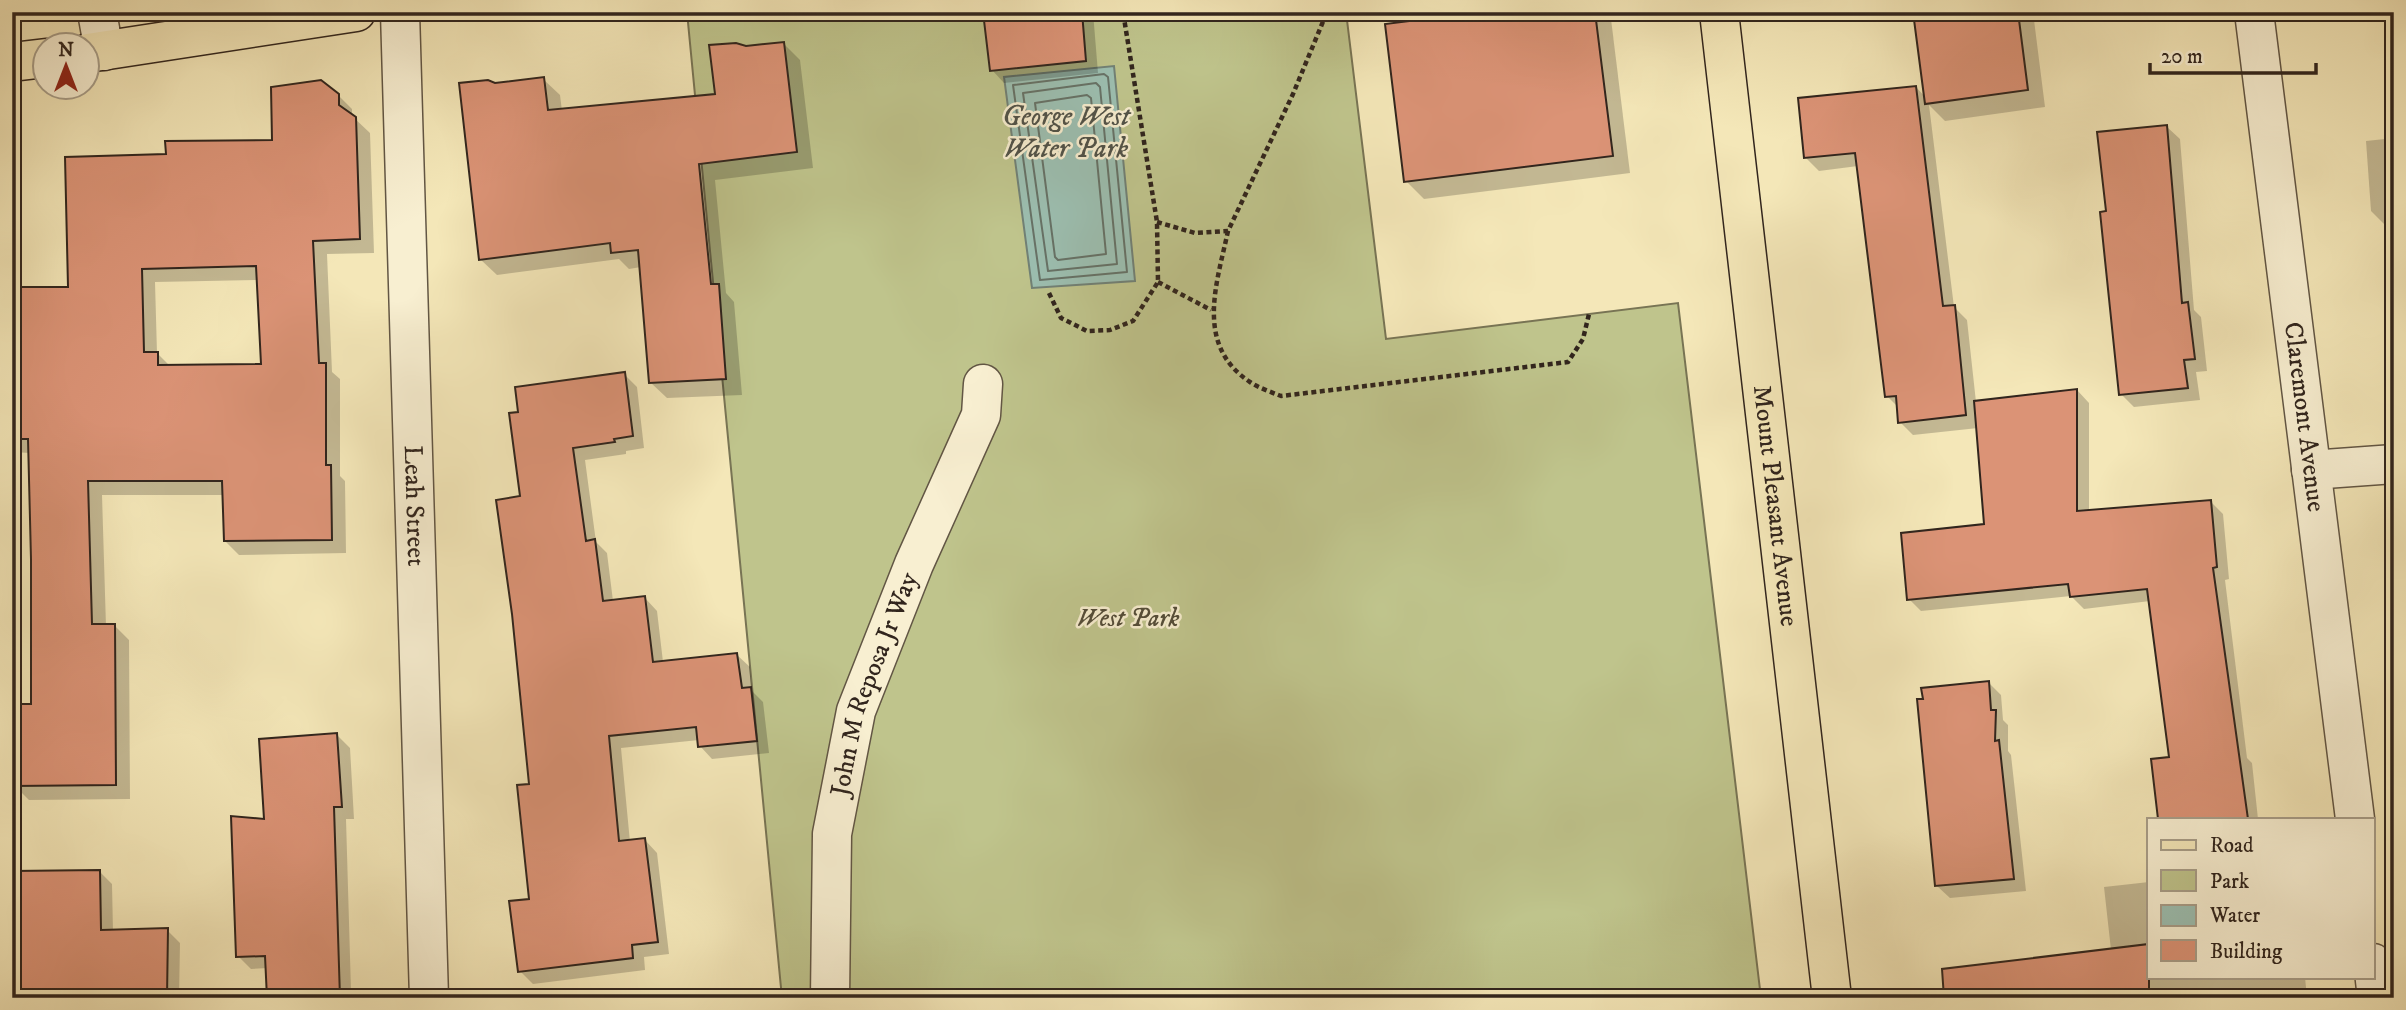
<svg xmlns="http://www.w3.org/2000/svg" width="2406" height="1010" font-family="'IM FELL DW Pica',serif">
  <rect width="100%" height="100%" fill="#f4e7b8"/>
  <filter id="stains"><feTurbulence type="fractalNoise" baseFrequency=".00286" numOctaves="4"/><feColorMatrix values="0 0 0 0 .2 0 0 0 0 .09 0 0 0 0 .02 0 0 0 .5 -.17"/></filter>
  <radialGradient id="worn" r=".72"><stop offset=".6" stop-color="#630" stop-opacity="0"/><stop offset="1" stop-color="#630" stop-opacity=".3"/></radialGradient>
  <path fill="#bfc48c" stroke="#787454" stroke-width="2" d="M 687,12 L 1346,12 L 1386,339 L 1678,303 L 1761,998 L 782,998 Z"/>
  <path fill="#9cbfb1" stroke="#718176" stroke-width="2" d="M 1114,66 L 1135,281 L 1032,288 L 1004,77 Z"/>
  <g fill="#0003" fill-rule="evenodd">
    <path d="M 985,12 L 1093,12 L 1098,73 L 1004,83 L 992,70 Z"/>
    <path d="M 1443,12 L 1604,12 L 1611,19 L 1630,173 L 1424,199 L 1406,181 Z"/>
    <path d="M 1915,12 L 2033,12 L 2045,107 L 1945,121 L 1929,105 L 1954,307 L 1967,320 L 1976,402 L 2077,390 L 2089,403 L 2089,512 L 2211,502 L 2223,514 L 2229,579 L 2225,580 L 2247,758 L 2252,763 L 2258,819 L 2159,819 L 2153,761 L 2171,759 L 2150,601 L 2084,609 L 2071,596 L 1921,611 L 1909,599 L 1986,526 L 1978,428 L 1913,435 L 1900,422 L 1899,408 L 1887,396 L 1858,166 L 1819,171 L 1806,158 L 1916,87 L 1926,98 Z"/>
    <path d="M 783,43 L 800,60 L 813,168 L 715,180 L 726,293 L 734,302 L 742,395 L 667,398 L 650,382 L 641,267 L 629,269 L 619,259 L 497,275 L 480,259 L 495,85 L 543,79 L 560,95 L 562,111 L 717,96 L 746,48 Z"/>
    <path d="M 338,95 L 352,109 L 352,116 L 370,133 L 374,253 L 327,254 L 332,372 L 340,379 L 340,476 L 345,481 L 346,553 L 239,555 L 225,541 L 224,495 L 102,495 L 106,626 L 115,626 L 129,640 L 130,799 L 29,800 L 15,786 L 33,705 L 30,453 L 12,452 L 12,289 L 70,289 L 167,156 L 274,141 ZM 258,280 L 262,366 L 170,366 L 157,353 L 155,282 Z"/>
    <path d="M 2167,127 L 2180,139 L 2194,310 L 2201,317 L 2207,371 L 2196,372 L 2200,400 L 2134,407 L 2121,394 L 2108,213 Z"/>
    <path d="M 2394,138 L 2394,223 L 2384,224 L 2371,211 L 2366,141 Z"/>
    <path d="M 624,374 L 637,387 L 644,448 L 626,451 L 626,454 L 585,460 L 596,542 L 607,553 L 613,601 L 645,598 L 657,611 L 663,662 L 737,655 L 750,667 L 752,691 L 763,702 L 769,753 L 712,759 L 700,746 L 699,740 L 621,748 L 630,842 L 645,840 L 657,853 L 669,954 L 644,957 L 645,970 L 533,984 L 520,971 L 531,901 L 520,413 Z"/>
    <path d="M 1988,682 L 2001,695 L 2003,720 L 2008,725 L 2008,751 L 2011,755 L 2026,891 L 1950,898 L 1937,886 Z"/>
    <path d="M 337,735 L 350,748 L 354,819 L 346,819 L 351,991 L 357,998 L 269,998 L 268,968 L 251,969 L 238,956 L 266,821 Z"/>
    <path d="M 99,871 L 112,884 L 113,932 L 167,930 L 180,943 L 179,998 L 12,998 Z"/>
    <path d="M 2149,882 L 2149,977 L 2305,977 L 2307,998 L 1982,998 L 2111,950 L 2104,887 Z"/>
  </g>
  <g fill="none" stroke-linecap="round" stroke-linejoin="round">
    <g stroke="#667267" stroke-width="2">
      <path d="M 1104,74 L 1108,77 L 1127,272 L 1040,280 L 1013,85 Z"/>
      <path d="M 1096,83 L 1100,87 L 1117,264 L 1048,271 L 1023,93 Z"/>
      <path d="M 1087,95 L 1091,98 L 1106,254 L 1058,260 L 1055,257 L 1035,103 Z"/>
    </g>
  </g>
  <g fill="#db9376" stroke="#31251d" stroke-width="2" fill-rule="evenodd">
    <path d="M 983,12 L 1082,12 L 1086,61 L 990,71 Z"/>
    <path d="M 1441,12 L 1595,12 L 1613,156 L 1404,182 L 1385,24 L 1441,17 Z"/>
    <path d="M 1913,12 L 2018,12 L 2028,90 L 1925,104 Z"/>
    <path d="M 784,42 L 797,152 L 699,164 L 711,284 L 719,284 L 726,379 L 649,383 L 638,250 L 611,253 L 610,243 L 479,260 L 459,83 L 488,80 L 495,83 L 544,77 L 548,110 L 715,94 L 709,45 L 736,43 L 746,46 Z"/>
    <path d="M 321,80 L 339,94 L 339,105 L 356,117 L 360,239 L 313,241 L 319,363 L 326,363 L 326,465 L 331,465 L 332,540 L 224,541 L 222,481 L 88,481 L 92,624 L 115,624 L 116,785 L 13,786 L 13,704 L 31,704 L 31,559 L 28,439 L 12,439 L 12,287 L 68,287 L 65,157 L 166,154 L 165,141 L 272,140 L 271,87 ZM 256,266 L 261,364 L 158,365 L 158,352 L 144,352 L 142,269 Z"/>
    <path d="M 1916,86 L 1943,306 L 1955,305 L 1966,415 L 1898,423 L 1896,396 L 1885,397 L 1855,153 L 1804,158 L 1798,98 Z"/>
    <path d="M 2167,125 L 2182,303 L 2188,302 L 2195,359 L 2184,360 L 2188,388 L 2119,395 L 2100,212 L 2106,211 L 2097,132 Z"/>
    <path d="M 625,372 L 633,436 L 614,439 L 615,442 L 573,448 L 586,541 L 595,539 L 603,601 L 645,596 L 653,662 L 737,653 L 742,688 L 751,687 L 757,741 L 698,747 L 696,727 L 609,736 L 619,841 L 645,838 L 658,942 L 632,945 L 633,958 L 518,972 L 509,901 L 529,899 L 517,785 L 529,784 L 512,614 L 496,500 L 520,496 L 509,413 L 518,412 L 515,387 Z"/>
    <path d="M 2077,389 L 2077,511 L 2211,500 L 2217,567 L 2213,568 L 2248,819 L 2158,819 L 2151,759 L 2169,757 L 2147,589 L 2070,597 L 2068,584 L 1907,600 L 1901,533 L 1984,524 L 1974,401 Z"/>
    <path d="M 1989,681 L 1991,710 L 1996,710 L 1995,741 L 1999,740 L 2014,879 L 1935,886 L 1917,699 L 1923,699 L 1921,688 Z"/>
    <path d="M 337,733 L 342,807 L 334,807 L 340,998 L 267,998 L 265,956 L 236,957 L 231,816 L 264,819 L 259,739 Z"/>
    <path d="M 100,870 L 101,930 L 168,928 L 167,998 L 12,998 L 12,871 Z"/>
    <path d="M 2149,944 L 2149,998 L 1944,998 L 1942,969 Z"/>
  </g>
  <g fill="none" stroke-linecap="round" stroke-linejoin="round">
    <defs>
      <g id="minor">
        <path d="M 97,12 L 104,51"/>
        <path id="s1" d="M 400,12 L 429,998"/>
        <path id="s2" d="M 2254,12 L 2355,819"/>
        <path d="M 2311,470 L 2394,464"/>
        <path d="M 2373,963 L 2377,998"/>
        <path id="s3" d="M 830,998 L 832,834 L 856,711 L 914,564 L 981,415 L 983,384"/>
      </g>
      <g id="major">
        <path id="s4" d="M 1719,12 L 1832,998"/>
        <path d="M 88,53 L 356,12"/>
        <path d="M 12,62 L 46,58"/>
      </g>
    </defs>
    <use href="#minor" stroke="#625644" stroke-width="41"/>
    <use href="#major" stroke="#31251d" stroke-width="41"/>
    <g stroke="#31251d" stroke-width="4.5" stroke-dasharray="5 3.5" stroke-linecap="butt">
      <path d="M 1157,222 L 1195,233 L 1228,231 L 1293,94 L 1327,12"/>
      <path d="M 1228,231 C 1217,283 1194,345 1250,382 C 1259,388 1271,392 1281,396 L 1568,362 L 1583,339 L 1589,314"/>
      <path d="M 1158,282 L 1211,310"/>
      <path d="M 1049,293 L 1061,318 L 1087,331 L 1110,330 L 1133,321 L 1158,282 L 1157,222 L 1123,12"/>
    </g>
    <use href="#minor" stroke="#f8efd1" stroke-width="38"/>
    <use href="#major" stroke="#f4e7b8" stroke-width="38"/>
  </g>
  <g text-anchor="middle" dominant-baseline="central" stroke-width="5" stroke-linejoin="round" paint-order="stroke">
    <g font-size="26" fill="#31251d" stroke="#f8efd1">
      <text stroke="none"><textPath href="#s2" startOffset="408">Claremont Avenue</textPath></text>
      <text stroke="none"><textPath href="#s1" startOffset="494">Leah Street</textPath></text>
      <text stroke="none"><textPath href="#s4" startOffset="497">Mount Pleasant Avenue</textPath></text>
      <text stroke="none"><textPath href="#s3" startOffset="320">John M Reposa Jr Way</textPath></text>
    </g>
    <g font-size="26" font-style="italic" fill="#544d39" stroke="#f8efd1">
      <text x="1128" y="618">West Park</text>
    </g>
    <g font-size="28" font-style="italic" fill="#515349" stroke="#f8efd1">
      <text x="1066" y="116">George West<tspan x="1066" dy="32">Water Park</tspan></text>
    </g>
  </g>
  <rect width="2406" height="1010" fill="none" stroke="#f4e7b8" stroke-width="42"/>
  <rect x="14" y="14" width="2378" height="982" fill="none" stroke="#31251d" stroke-width="3.5"/>
  <rect x="21" y="21" width="2364" height="968" fill="none" stroke="#31251d" stroke-width="2"/>
  <rect x="2147" y="818" width="228" height="161" fill="#f8efd1" stroke="#a89e89" stroke-width="2"/>
  <rect x="2161" y="840" width="35" height="10" fill="#f4e7b8" stroke="#a89e89" stroke-width="2"/>
  <text x="2210" y="852" font-size="21" fill="#31251d">Road</text>
  <rect x="2161" y="870" width="35" height="21" fill="#bfc48c" stroke="#a89e89" stroke-width="2"/>
  <text x="2210" y="888" font-size="21" fill="#31251d">Park</text>
  <rect x="2161" y="905" width="35" height="21" fill="#9cbfb1" stroke="#a89e89" stroke-width="2"/>
  <text x="2210" y="922" font-size="21" fill="#31251d">Water</text>
  <rect x="2161" y="940" width="35" height="21" fill="#db9376" stroke="#a89e89" stroke-width="2"/>
  <text x="2210" y="958" font-size="21" fill="#31251d">Building</text>
  <g transform="translate(66 66)"><circle r="33" fill="#f8efd1" stroke="#a89e89" stroke-width="2"/>
  <path d="M0-5L12 26L0 18L-12 26Z" fill="#8f2418"/>
  <text y="-10" font-size="19" font-weight="bold" text-anchor="middle" fill="#31251d">N</text>
  </g>
  <path d="M2150 63v10h166v-10" fill="none" stroke="#31251d" stroke-width="3.5"/>
  <text x="2161" y="63" font-size="21" fill="#31251d" stroke="#f8efd1" stroke-width="5" paint-order="stroke">20 m</text>
  <rect width="100%" height="100%" filter="url(#stains)"/>
  <rect width="100%" height="100%" fill="url(#worn)"/>
</svg>
